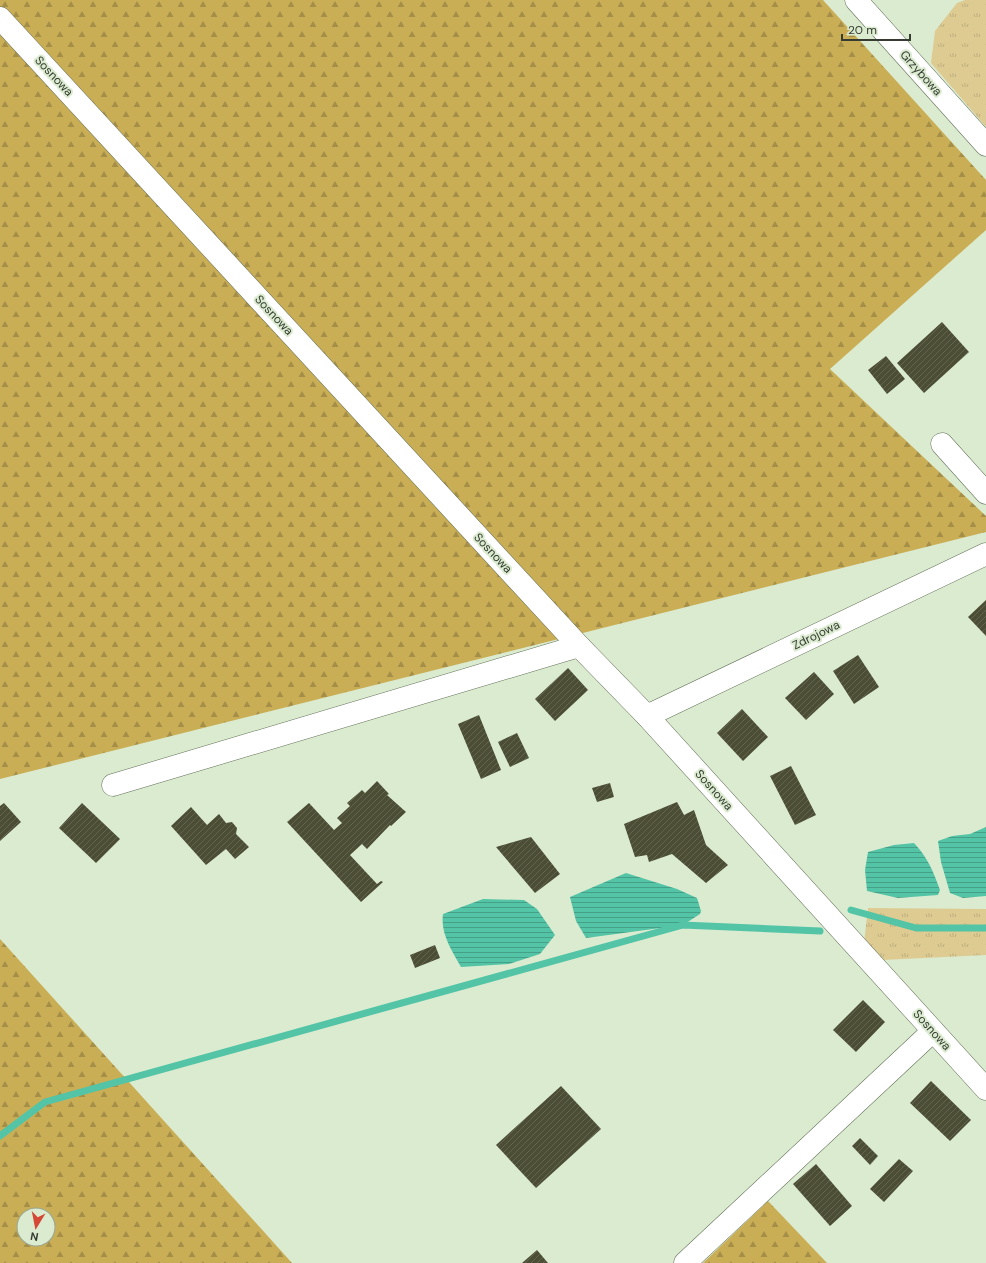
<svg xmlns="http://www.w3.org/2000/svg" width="986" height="1263" font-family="'DM Sans',sans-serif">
  <defs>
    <pattern id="grass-tufts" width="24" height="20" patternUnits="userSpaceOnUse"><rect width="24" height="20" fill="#decb91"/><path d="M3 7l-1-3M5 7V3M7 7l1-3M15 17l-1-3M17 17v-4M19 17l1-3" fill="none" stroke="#bfaf7e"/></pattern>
    <pattern id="forest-firs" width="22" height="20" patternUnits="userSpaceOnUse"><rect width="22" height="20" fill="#caae56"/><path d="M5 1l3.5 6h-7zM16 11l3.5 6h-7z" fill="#a58f48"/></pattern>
    <pattern id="water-rules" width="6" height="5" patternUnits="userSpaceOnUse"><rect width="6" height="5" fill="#54c4a6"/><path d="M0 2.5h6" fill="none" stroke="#46a088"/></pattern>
    <pattern id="building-hatch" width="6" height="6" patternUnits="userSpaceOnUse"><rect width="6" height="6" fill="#4b4d34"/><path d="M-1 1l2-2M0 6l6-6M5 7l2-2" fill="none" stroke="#636550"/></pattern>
  </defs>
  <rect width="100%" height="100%" fill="#dbebd0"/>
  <g fill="url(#grass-tufts)">
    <path d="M 965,0 L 986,0 L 986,127 L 931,63 L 935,31 L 957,3 Z"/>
    <path d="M 868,908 L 986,909 L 986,955 L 862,961 Z"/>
  </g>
  <g fill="url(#forest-firs)" fill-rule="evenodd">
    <path d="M 0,0 L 823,0 L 986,180 L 986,230 L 830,369 L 986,516 L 986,532 L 0,779 Z"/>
    <path d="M 0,939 L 292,1263 L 0,1263 ZM 24,1215 L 48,1215 L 48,1239 L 24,1239 Z"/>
    <path d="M 768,1201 L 827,1263 L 703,1263 Z"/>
  </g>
  <g fill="url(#water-rules)">
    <path d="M 986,827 L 986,896 L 963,898 L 950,893 L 941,862 L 938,841 L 952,836 L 970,834 Z"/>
    <path d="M 914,843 C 928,858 933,871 940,890 L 938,895 L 898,898 L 867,891 L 865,870 L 868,852 L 894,845 Z"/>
    <path d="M 626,873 L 677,889 L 697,898 L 701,911 L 700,914 L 683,925 L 586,938 L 576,921 L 570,897 Z"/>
    <path d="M 483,899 L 524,900 L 537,909 L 555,935 L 540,954 L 509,964 L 461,967 C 452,951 440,933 443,914 Z"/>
  </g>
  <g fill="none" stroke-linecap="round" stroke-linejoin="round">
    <g stroke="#54c4a6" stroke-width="7">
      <path d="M 851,910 L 916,928 L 986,928"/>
      <path d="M 0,1136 L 45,1102 L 683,925 L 820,931"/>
    </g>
  </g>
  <g fill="url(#building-hatch)">
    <path d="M 942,322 L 969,352 L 924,393 L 897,363 Z"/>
    <path d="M 886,356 L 905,379 L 887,394 L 868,370 Z"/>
    <path d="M 986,600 L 986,636 L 968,617 Z"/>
    <path d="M 858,655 L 879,687 L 854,704 L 833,671 Z"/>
    <path d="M 568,668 L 588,690 L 555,721 L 535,699 Z"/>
    <path d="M 814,672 L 834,694 L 806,720 L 785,698 Z"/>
    <path d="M 742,709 L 768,737 L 743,761 L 717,733 Z"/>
    <path d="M 479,715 L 501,770 L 481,779 L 458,724 Z"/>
    <path d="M 517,733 L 529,758 L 510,767 L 498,742 Z"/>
    <path d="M 791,766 L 816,815 L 795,825 L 770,776 Z"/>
    <path d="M 377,781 L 389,794 L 387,795 L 406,812 L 391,826 L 390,825 L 367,849 L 362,844 L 350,855 L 377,884 L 381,881 L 383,882 L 361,902 L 287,822 L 309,803 L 334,830 L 342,823 L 337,818 L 350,806 L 347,803 L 362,790 L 365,793 Z"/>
    <path d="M 610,783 L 614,797 L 597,802 L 592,788 Z"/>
    <path d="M 677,802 L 684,815 L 694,810 L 706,845 L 728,865 L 706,883 L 672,854 L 649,862 L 647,855 L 635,857 L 624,824 Z"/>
    <path d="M 4,803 L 21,822 L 0,841 L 0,806 Z"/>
    <path d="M 82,803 L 120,839 L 96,863 L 59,828 Z"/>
    <path d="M 191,807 L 207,825 L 219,814 L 226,823 L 232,822 L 237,828 L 236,834 L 249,847 L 235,859 L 226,849 L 206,865 L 171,826 Z"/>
    <path d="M 531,837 L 560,874 L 535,893 L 496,847 Z"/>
    <path d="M 435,945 L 440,958 L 415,968 L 410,955 Z"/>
    <path d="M 863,1000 L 885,1022 L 856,1052 L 833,1030 Z"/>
    <path d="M 931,1081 L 971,1120 L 950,1141 L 910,1103 Z"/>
    <path d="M 561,1086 L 601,1129 L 536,1188 L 496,1145 Z"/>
    <path d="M 860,1138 L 878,1156 L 870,1165 L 852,1146 Z"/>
    <path d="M 899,1159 L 913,1171 L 884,1202 L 870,1189 Z"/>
    <path d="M 816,1164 L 852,1206 L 830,1226 L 793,1184 Z"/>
    <path d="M 537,1250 L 548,1263 L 522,1263 Z"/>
  </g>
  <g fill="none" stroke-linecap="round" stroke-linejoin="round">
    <defs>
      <g id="minor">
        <path d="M 856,0 L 986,145"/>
        <path d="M 0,18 L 579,646 L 647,716 L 986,1089"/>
        <path d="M 942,444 L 986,493"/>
        <path d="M 647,716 L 986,554"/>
        <path d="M 113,785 L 579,646"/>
        <path d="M 685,1263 L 933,1031"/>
      </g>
    </defs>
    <use href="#minor" stroke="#627058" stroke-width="23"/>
    <use href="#minor" stroke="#fff" stroke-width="22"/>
  </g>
  <g text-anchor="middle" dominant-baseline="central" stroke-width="4" stroke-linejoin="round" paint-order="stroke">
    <g font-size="12" fill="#363c32" stroke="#dbebd0">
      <text transform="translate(921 73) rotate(48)">Grzybowa</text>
      <text transform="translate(54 76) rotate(47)">Sosnowa</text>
      <text transform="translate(274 315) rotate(47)">Sosnowa</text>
      <text transform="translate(493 553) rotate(47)">Sosnowa</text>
      <text transform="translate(816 635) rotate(-26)">Zdrojowa</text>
      <text transform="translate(714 790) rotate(48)">Sosnowa</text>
      <text transform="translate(932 1030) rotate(48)">Sosnowa</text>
    </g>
  </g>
  <g transform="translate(36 1227) rotate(190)"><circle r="19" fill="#dbebd0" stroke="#99a591"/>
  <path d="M0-3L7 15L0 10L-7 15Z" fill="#d44835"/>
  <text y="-6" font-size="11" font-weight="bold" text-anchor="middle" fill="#363c32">N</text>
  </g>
  <path d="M842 34v6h68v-6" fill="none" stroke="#363c32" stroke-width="2"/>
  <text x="848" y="34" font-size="12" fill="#363c32" stroke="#dbebd0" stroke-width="3" paint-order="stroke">20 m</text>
</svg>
